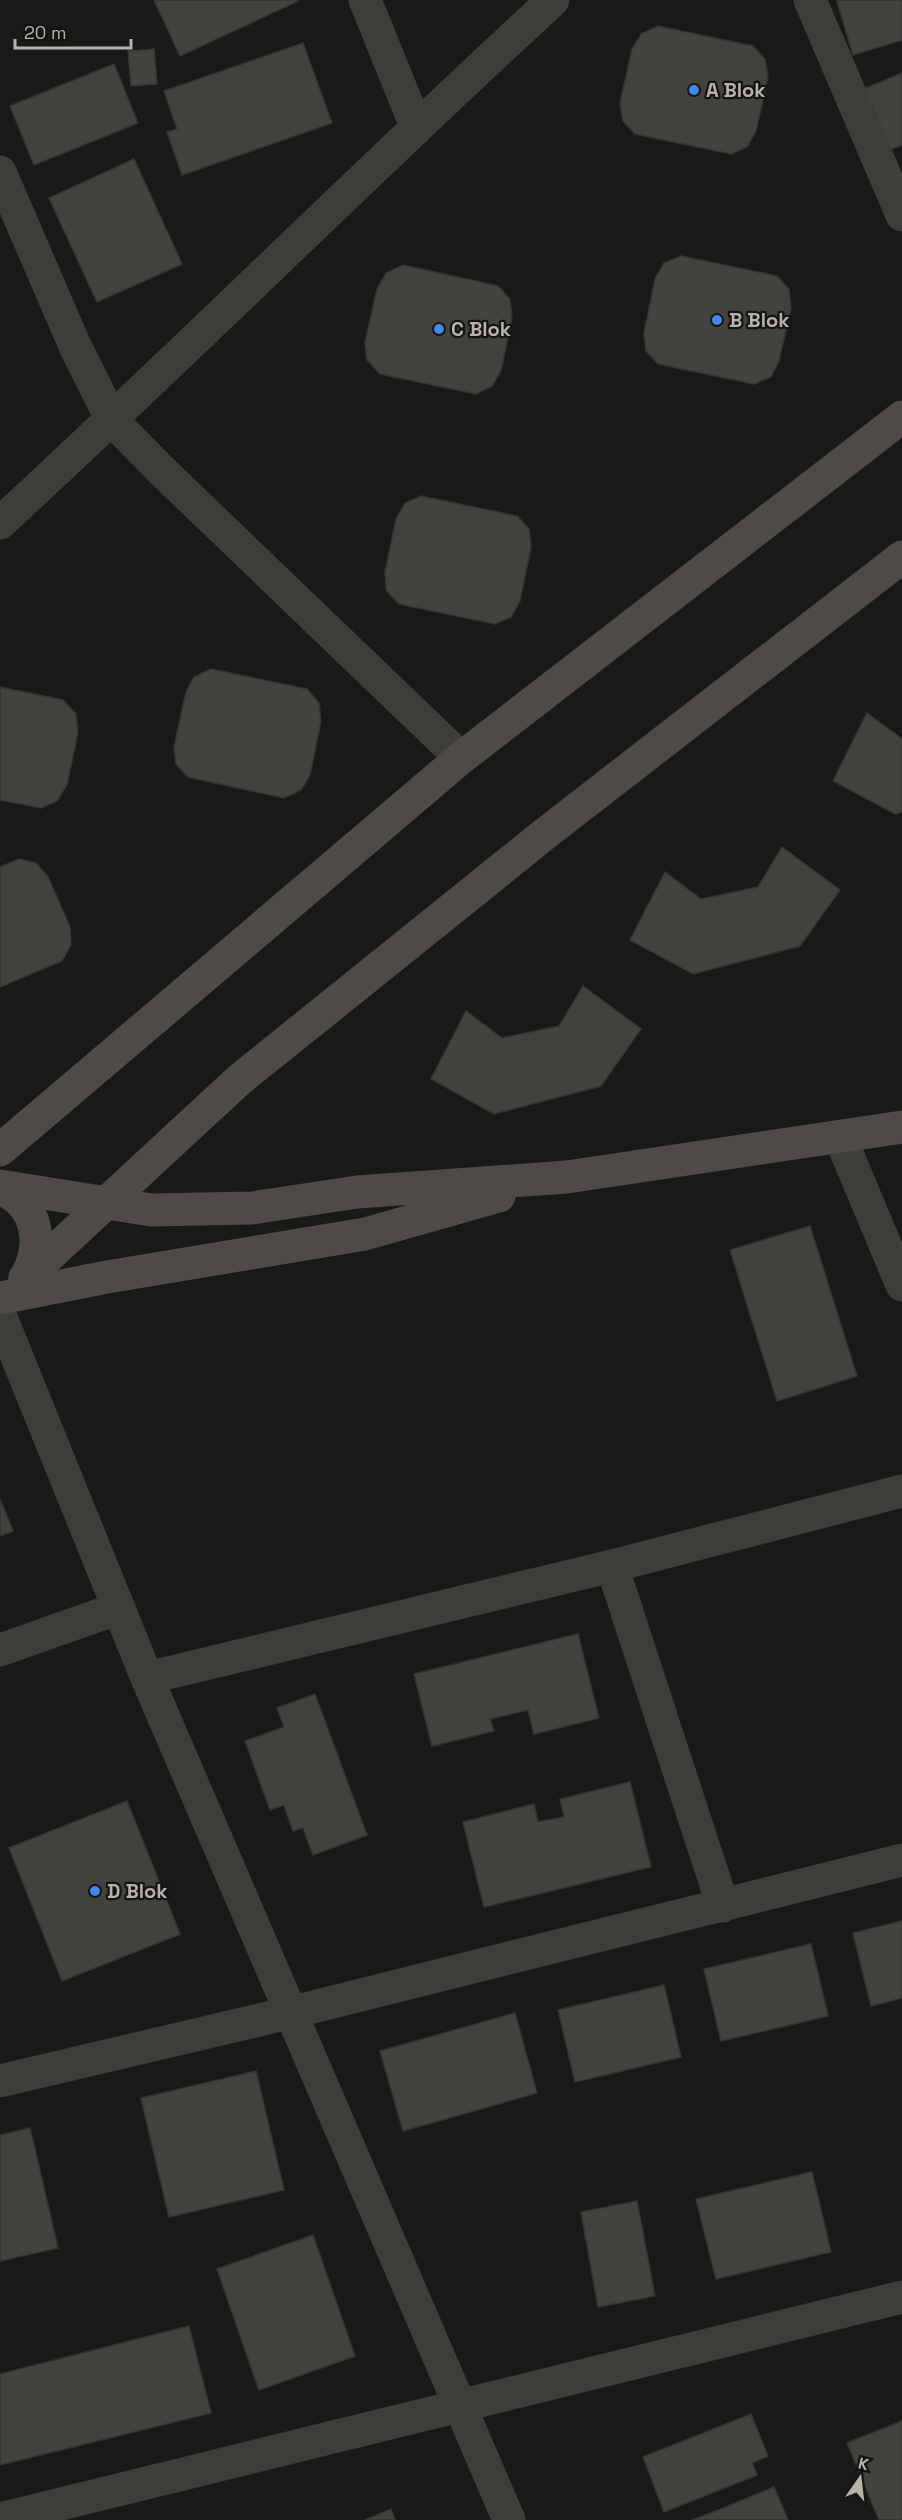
<svg xmlns="http://www.w3.org/2000/svg" width="902" height="2520" font-family="'Space Grotesk',sans-serif">
  <rect width="100%" height="100%" fill="#191917"/>
  <g fill="#43423e" stroke="#353531" stroke-width="1.5">
    <path d="M 154,0 L 298,0 L 298,1 L 180,56 Z"/>
    <path d="M 841,0 L 902,0 L 902,40 L 853,55 L 837,1 Z"/>
    <path d="M 658,26 L 753,46 L 765,59 L 768,77 L 756,131 L 747,147 L 731,154 L 635,134 L 623,121 L 620,103 L 632,49 L 641,34 Z"/>
    <path d="M 303,43 L 332,123 L 182,175 L 167,132 L 177,129 L 164,91 Z"/>
    <path d="M 154,49 L 157,84 L 131,86 L 128,51 Z"/>
    <path d="M 114,64 L 138,123 L 34,165 L 10,106 Z"/>
    <path d="M 902,73 L 902,145 L 890,150 L 864,89 Z"/>
    <path d="M 134,159 L 182,264 L 97,302 L 49,198 Z"/>
    <path d="M 681,256 L 777,276 L 789,289 L 791,308 L 779,361 L 771,377 L 754,384 L 658,364 L 646,351 L 644,333 L 655,279 L 664,263 Z"/>
    <path d="M 403,265 L 498,286 L 510,299 L 512,317 L 501,371 L 492,386 L 476,394 L 380,374 L 367,360 L 365,342 L 377,289 L 386,273 Z"/>
    <path d="M 421,496 L 517,516 L 529,529 L 531,547 L 520,601 L 511,617 L 495,624 L 399,604 L 386,590 L 385,572 L 396,519 L 405,503 Z"/>
    <path d="M 211,669 L 307,689 L 319,703 L 321,721 L 310,775 L 301,790 L 284,798 L 188,777 L 176,764 L 174,747 L 186,692 L 194,677 Z"/>
    <path d="M 0,687 L 63,700 L 76,714 L 78,732 L 67,785 L 57,801 L 41,808 L 0,800 Z"/>
    <path d="M 867,713 L 902,739 L 902,812 L 895,814 L 833,781 Z"/>
    <path d="M 782,847 L 840,890 L 800,946 L 693,974 L 630,940 L 665,872 L 701,899 L 758,887 Z"/>
    <path d="M 19,859 L 36,863 L 48,877 L 70,927 L 71,945 L 62,961 L 0,987 L 0,867 Z"/>
    <path d="M 583,986 L 641,1029 L 601,1086 L 494,1114 L 431,1079 L 466,1011 L 502,1038 L 559,1026 Z"/>
    <path d="M 810,1226 L 857,1376 L 777,1401 L 730,1250 Z"/>
    <path d="M 0,1499 L 13,1531 L 0,1536 Z"/>
    <path d="M 578,1634 L 599,1718 L 534,1734 L 528,1710 L 490,1719 L 494,1731 L 432,1746 L 414,1674 Z"/>
    <path d="M 315,1694 L 367,1835 L 313,1855 L 303,1828 L 293,1831 L 284,1805 L 270,1810 L 245,1741 L 284,1727 L 277,1708 Z"/>
    <path d="M 630,1782 L 651,1867 L 484,1907 L 463,1822 L 534,1804 L 538,1822 L 564,1817 L 560,1799 Z"/>
    <path d="M 127,1801 L 180,1934 L 62,1981 L 9,1848 Z"/>
    <path d="M 902,1921 L 902,1998 L 871,2006 L 853,1933 Z"/>
    <path d="M 811,1944 L 828,2016 L 721,2041 L 704,1969 Z"/>
    <path d="M 664,1985 L 681,2057 L 575,2082 L 558,2010 Z"/>
    <path d="M 515,2013 L 537,2093 L 403,2131 L 380,2051 Z"/>
    <path d="M 256,2071 L 284,2190 L 169,2217 L 141,2098 Z"/>
    <path d="M 30,2128 L 58,2248 L 0,2261 L 0,2135 Z"/>
    <path d="M 812,2172 L 831,2252 L 716,2279 L 696,2199 Z"/>
    <path d="M 637,2201 L 655,2296 L 598,2307 L 581,2212 Z"/>
    <path d="M 313,2235 L 355,2356 L 259,2390 L 217,2269 Z"/>
    <path d="M 189,2326 L 211,2413 L 0,2465 L 0,2374 Z"/>
    <path d="M 751,2414 L 768,2456 L 752,2463 L 757,2475 L 664,2512 L 643,2457 Z"/>
    <path d="M 902,2421 L 902,2520 L 879,2520 L 847,2443 Z"/>
    <path d="M 774,2487 L 788,2520 L 692,2520 L 716,2511 Z"/>
    <path d="M 391,2509 L 395,2520 L 365,2520 Z"/>
  </g>
  <g fill="none" stroke-linecap="round" stroke-linejoin="round">
    <g stroke="#3e3d39" stroke-width="33">
      <path d="M 365,0 L 416,126"/>
      <path d="M 810,0 L 902,215"/>
      <path d="M 0,172 L 75,346 L 112,420 L 161,470 L 461,758"/>
      <path d="M 0,523 C 187,351 366,172 553,0"/>
      <path d="M 840,1137 L 902,1285"/>
      <path d="M 0,1315 L 147,1678 L 509,2520"/>
      <path d="M 612,1566 L 723,1906"/>
      <path d="M 0,1650 L 119,1608"/>
      <path d="M 147,1678 L 612,1566 L 902,1491"/>
      <path d="M 0,2081 L 289,2013 L 902,1860"/>
      <path d="M 0,2519 L 902,2297"/>
    </g>
    <g stroke="#4e4b47" stroke-width="33">
      <path d="M 0,1150 L 461,758 L 902,417"/>
      <path d="M 0,1186 L 151,1210 L 252,1208 L 357,1192 L 567,1177 L 902,1127"/>
      <path d="M 0,1189 C 38,1202 45,1247 25,1278"/>
      <path d="M 25,1278 L 239,1080 L 546,833 L 902,557"/>
      <path d="M 0,1298 L 107,1277 L 365,1234 L 499,1196"/>
    </g>
  </g>
  <g fill="#4089e9" stroke="#141412" stroke-width="2">
    <circle cx="694" cy="90" r="6"/>
    <circle cx="717" cy="320" r="6"/>
    <circle cx="439" cy="329" r="6"/>
    <circle cx="95" cy="1891" r="6"/>
  </g>
  <g text-anchor="middle" dominant-baseline="central" stroke-width="4.5" stroke-linejoin="round" paint-order="stroke">
    <g font-size="20" font-weight="bold" fill="#b8b3aa" stroke="#141412" text-anchor="start">
      <text x="706" y="90">A Blok</text>
      <text x="729" y="320">B Blok</text>
      <text x="451" y="329">C Blok</text>
      <text x="107" y="1891">D Blok</text>
    </g>
  </g>
  <g transform="translate(860 2478) rotate(14)" stroke="#141412" stroke-width="4.5" paint-order="stroke">
  <path d="M0-4.5L10 22L0 15L-10 22Z" fill="#b8b3aa"/>
  <text y="-9" font-size="16" font-weight="bold" text-anchor="middle" fill="#b8b3aa">K</text>
  </g>
  <path d="M15 39v9h116v-9" fill="none" stroke="#b8b3aa" stroke-width="3"/>
  <text x="24" y="39" font-size="18" fill="#b8b3aa" stroke="#141412" stroke-width="4.5" paint-order="stroke">20 m</text>
</svg>
